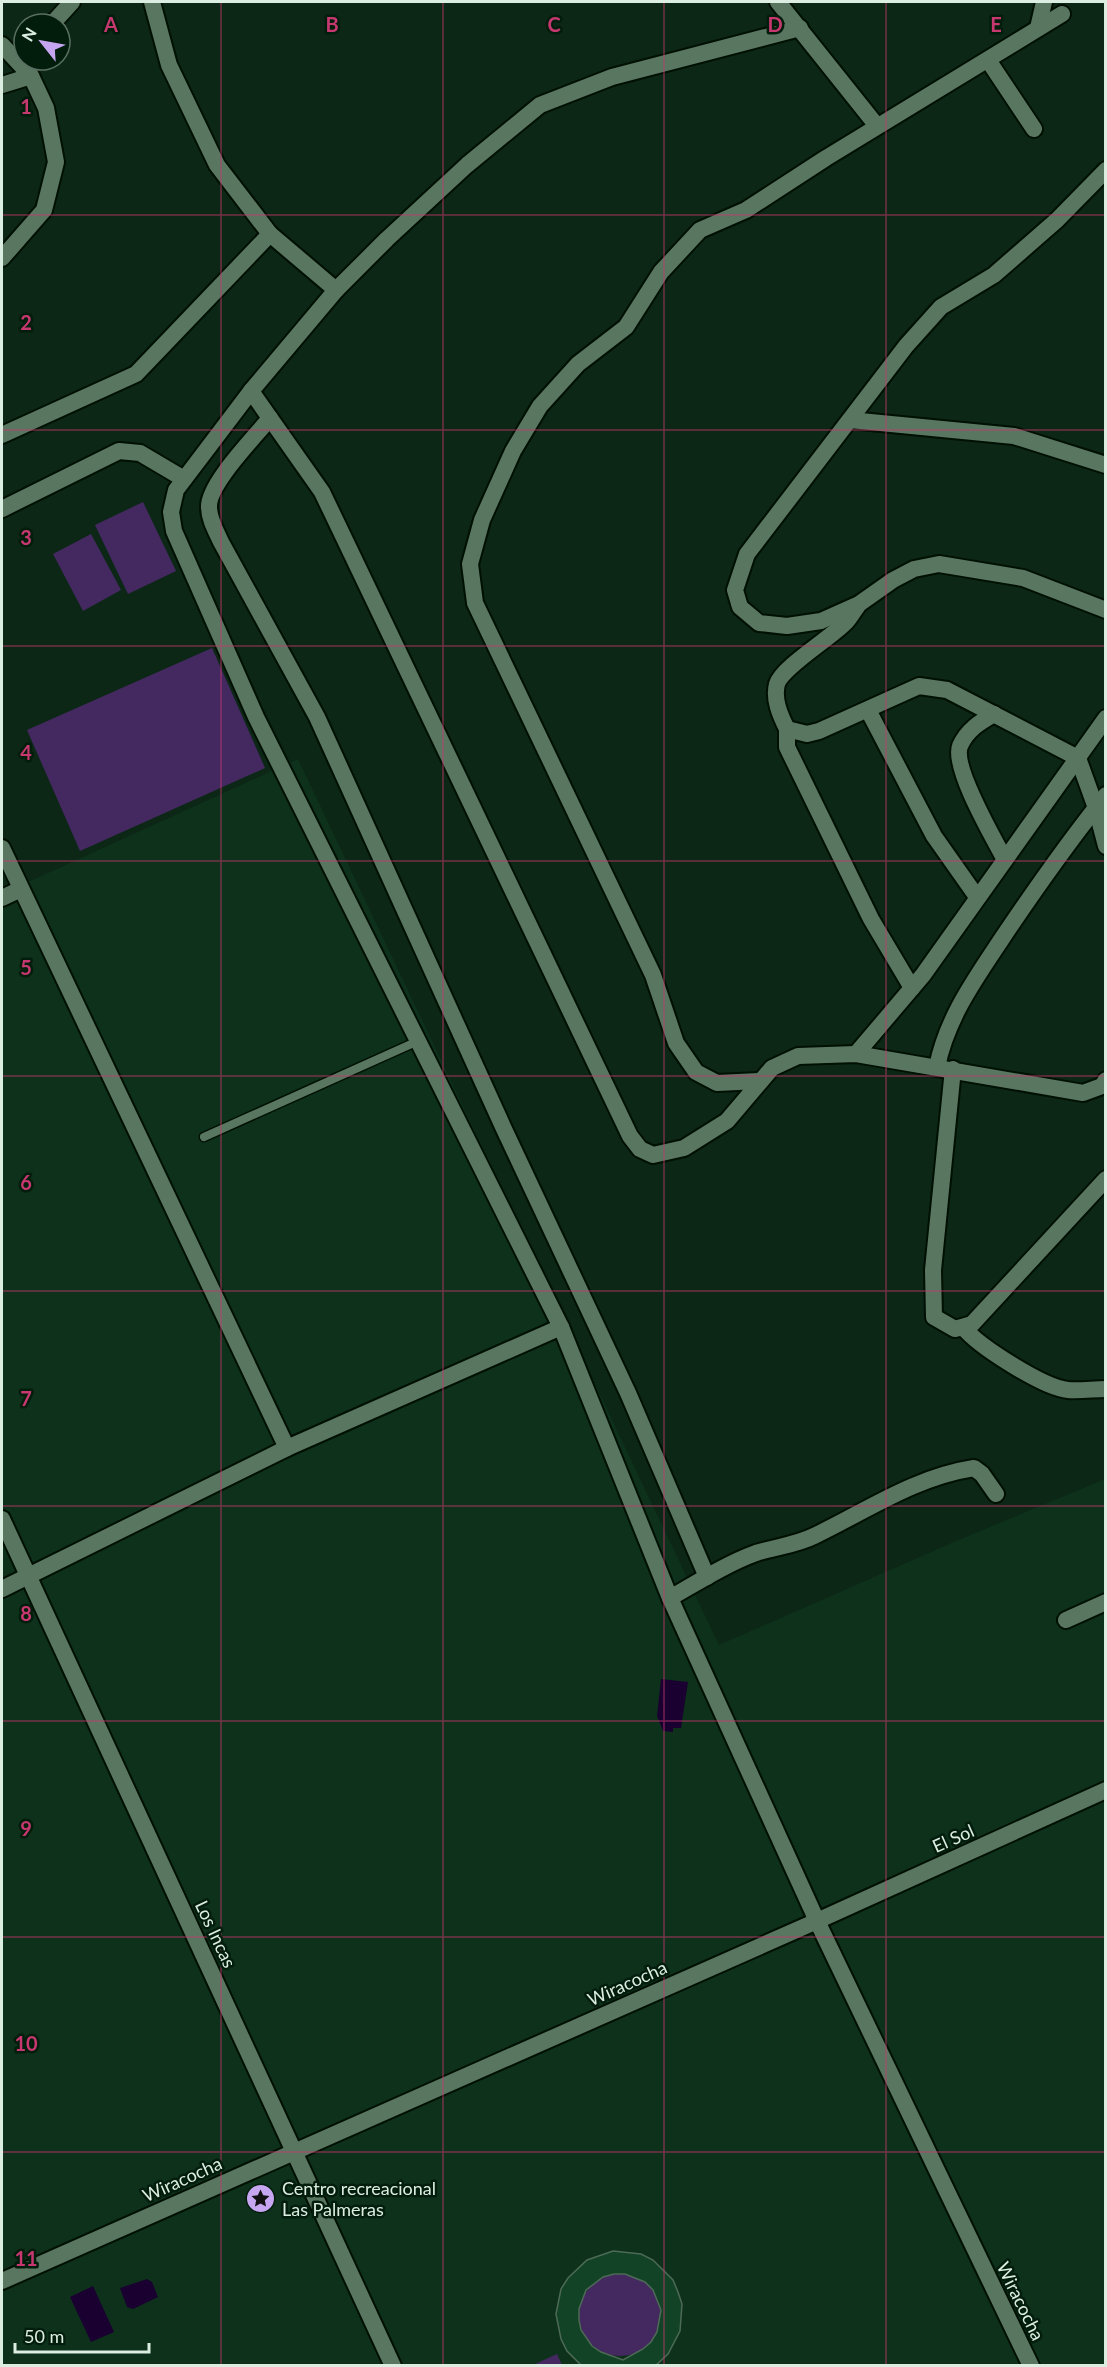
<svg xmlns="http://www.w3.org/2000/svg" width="1107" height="2367" font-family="Lato,sans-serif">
  <rect width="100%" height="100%" fill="#0c2716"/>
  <path fill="#0e311c" d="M 298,759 L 719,1645 L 956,1541 L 1105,1479 L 1105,2365 L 2,2366 L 2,894 Z"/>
  <g fill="#442961">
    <path d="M 143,502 L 176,571 L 128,594 L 95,525 Z"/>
    <path d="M 91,534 L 121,590 L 83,611 L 53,554 Z"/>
    <path d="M 212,648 L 265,768 L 80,851 L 27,730 Z"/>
    <circle cx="620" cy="2315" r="41"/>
    <path d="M 557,2354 L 562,2365 L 533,2365 Z"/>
  </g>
  <g fill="#190030">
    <path d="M 661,1679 L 688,1682 L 681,1728 L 673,1728 L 673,1732 L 663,1731 L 657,1716 Z"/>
    <path d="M 147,2279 L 152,2282 L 158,2297 L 133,2309 L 127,2307 L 120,2288 Z"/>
    <path d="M 93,2286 L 114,2332 L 91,2342 L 70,2297 Z"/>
  </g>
  <path fill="#124326" stroke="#4d6a56" stroke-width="1.5" fill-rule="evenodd" d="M 613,2251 L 641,2254 L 653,2260 L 673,2280 L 678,2292 L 682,2304 L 680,2331 L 668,2354 L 655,2366 L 582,2366 L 567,2351 L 561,2339 L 556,2314 L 561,2289 L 568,2278 L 587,2260 ZM 614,2274 L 625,2274 L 645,2282 L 653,2290 L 661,2310 L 657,2332 L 651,2342 L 643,2349 L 623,2360 L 601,2352 L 592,2346 L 581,2330 L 579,2320 L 579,2309 L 586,2290 L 603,2277 Z"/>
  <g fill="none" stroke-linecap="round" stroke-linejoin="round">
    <defs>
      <path id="service" d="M 204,1137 L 418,1041"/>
      <g id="minor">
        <path d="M 152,2 L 169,65 L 217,165 L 270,234"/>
        <path d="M 778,2 L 877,126"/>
        <path d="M 52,24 L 72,2"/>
        <path d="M 800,28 L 612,77 L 540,105 L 467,165 L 387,239 L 336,290 L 251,391 L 322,492 L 630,1136 L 640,1149 L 653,1155 L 684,1148 L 727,1121 L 772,1068 L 798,1056 L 856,1054 L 1083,1093 L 1102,1086 L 1106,1080"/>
        <path d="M 1038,28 L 1044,2"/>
        <path d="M 2,45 L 31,76 L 46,108 L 56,162 L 44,210 L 2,258"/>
        <path d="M 988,60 L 1034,129"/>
        <path d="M 2,85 L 31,76"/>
        <path d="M 1106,170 L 1057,220 L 994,275 L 941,307 L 906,346 L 747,554 L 735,590 L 740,607 L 759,623 L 787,626 L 821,621 L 859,604 L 893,580 L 914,569 L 939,564 L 1023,578 L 1106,610"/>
        <path d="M 270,418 C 255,437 208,484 209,507 C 209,519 216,531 221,542 L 317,717 L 504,1129 L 628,1393 L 707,1577"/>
        <path d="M 850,420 L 1014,436 L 1106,465"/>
        <path d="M 2,435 L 136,374 L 270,234 L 336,290"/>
        <path d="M 2,509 L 119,451 L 140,453 L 184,479"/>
        <path d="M 857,607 C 853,612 850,618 846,622 C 831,638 782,667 777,684 C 773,699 780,715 787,729 L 807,734 L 819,731 L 919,686 L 947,690 L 1078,758 L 1096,808 L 1106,846"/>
        <path d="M 868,710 L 934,836 L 977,897"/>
        <path d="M 994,714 C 980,722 967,730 960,746 C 952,767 993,837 1004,858"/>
        <path d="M 787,729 L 787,747 L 871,919 L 912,988"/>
        <path d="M 2,848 L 287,1448"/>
        <path d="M 2,898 L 21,889"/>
        <path d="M 856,1054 L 923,975 L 1106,718"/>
        <path d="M 937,1067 C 947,1017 976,978 1003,937 C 1036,888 1069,841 1106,795"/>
        <path d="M 953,1069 L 933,1270 L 934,1317 L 955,1329 L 972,1324 L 1106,1179"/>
        <path d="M 759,1081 L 717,1083 L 696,1072 L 676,1043 L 653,975 L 475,603 L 470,564 L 482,520 L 513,451 L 540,406 L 578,364 L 626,327 L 661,272 L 700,230 L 746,210 L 826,158 L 1062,14"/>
        <path d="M 963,1327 C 978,1346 1044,1388 1068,1390 C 1080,1391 1094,1389 1106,1389"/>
        <path d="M 2,1519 L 393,2366"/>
        <path d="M 2,1589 L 287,1448 L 561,1327"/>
        <path d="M 670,1598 C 698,1582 726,1564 756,1553 C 775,1547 796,1545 814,1536 C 866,1511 915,1477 974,1468 L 982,1474 L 996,1494"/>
        <path d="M 1066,1620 L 1106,1602"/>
        <path d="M 2,2281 L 817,1921 L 1106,1790"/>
      </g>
      <path id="tertiary" d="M 251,391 L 176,490 L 171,512 L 174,531 L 256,717 L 561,1327 L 670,1598 L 817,1921 L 1031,2366"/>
    </defs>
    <use href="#service" stroke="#001003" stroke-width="11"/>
    <use href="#minor" stroke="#001003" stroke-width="20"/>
    <use href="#tertiary" stroke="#001003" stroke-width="20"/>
    <use href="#service" stroke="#597661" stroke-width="8"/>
    <use href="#minor" stroke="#597661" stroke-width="16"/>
    <use href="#tertiary" stroke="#597661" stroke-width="16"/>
  </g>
  <path fill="none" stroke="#c6386f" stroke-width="1.5" stroke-opacity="0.55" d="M 221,2 L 221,2366M 443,2 L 443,2366M 664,2 L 664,2366M 886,2 L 886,2366M 2,215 L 1106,215M 2,430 L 1106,430M 2,646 L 1106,646M 2,861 L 1106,861M 2,1076 L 1106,1076M 2,1291 L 1106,1291M 2,1506 L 1106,1506M 2,1721 L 1106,1721M 2,1937 L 1106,1937M 2,2152 L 1106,2152"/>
  <defs>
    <symbol id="sight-disc" viewBox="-11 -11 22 22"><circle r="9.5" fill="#c6a6f0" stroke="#031d0d"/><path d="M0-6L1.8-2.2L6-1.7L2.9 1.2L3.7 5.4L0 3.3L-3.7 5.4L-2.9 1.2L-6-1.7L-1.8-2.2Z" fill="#111"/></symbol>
  </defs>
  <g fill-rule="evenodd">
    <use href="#sight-disc" x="244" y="2182" width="33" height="33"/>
  </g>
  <g text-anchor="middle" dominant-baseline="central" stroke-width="5" stroke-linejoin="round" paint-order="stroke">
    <g font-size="18" fill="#dcede1" stroke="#031d0d">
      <text transform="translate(953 1838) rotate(-24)">El Sol</text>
      <text transform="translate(216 1934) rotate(65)">Los Incas</text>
      <text transform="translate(627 1983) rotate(-24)">Wiracocha</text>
      <text transform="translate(182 2179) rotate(-24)">Wiracocha</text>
      <text transform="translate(1021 2301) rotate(64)">Wiracocha</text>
    </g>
    <g font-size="18" fill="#dcede1" stroke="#031d0d" text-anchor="start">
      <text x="282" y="2188">Centro recreacional<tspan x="282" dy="21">Las Palmeras</tspan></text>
    </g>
  </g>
  <g font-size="20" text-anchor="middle" font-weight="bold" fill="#c6386f" stroke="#031d0d" stroke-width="5" stroke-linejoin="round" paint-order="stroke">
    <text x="111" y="32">A</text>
    <text x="332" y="32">B</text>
    <text x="554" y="32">C</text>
    <text x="775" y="32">D</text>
    <text x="996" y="32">E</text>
    <text x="26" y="114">1</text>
    <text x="26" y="330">2</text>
    <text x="26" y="545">3</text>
    <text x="26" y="760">4</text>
    <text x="26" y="975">5</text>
    <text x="26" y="1190">6</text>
    <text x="26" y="1406">7</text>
    <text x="26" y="1621">8</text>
    <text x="26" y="1836">9</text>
    <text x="26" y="2051">10</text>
    <text x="26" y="2266">11</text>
  </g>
  <rect width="1107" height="2367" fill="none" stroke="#dcede1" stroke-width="6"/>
  <g transform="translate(42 42) rotate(301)"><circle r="28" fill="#031d0d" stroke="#5a7062" stroke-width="1.5"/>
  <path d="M0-4.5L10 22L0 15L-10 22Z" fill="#c6a6f0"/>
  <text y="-9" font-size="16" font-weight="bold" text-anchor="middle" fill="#dcede1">N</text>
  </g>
  <path d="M15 2343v9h134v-9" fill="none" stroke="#dcede1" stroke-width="3"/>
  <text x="24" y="2343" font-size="18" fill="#dcede1" stroke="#031d0d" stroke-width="4.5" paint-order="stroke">50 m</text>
</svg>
